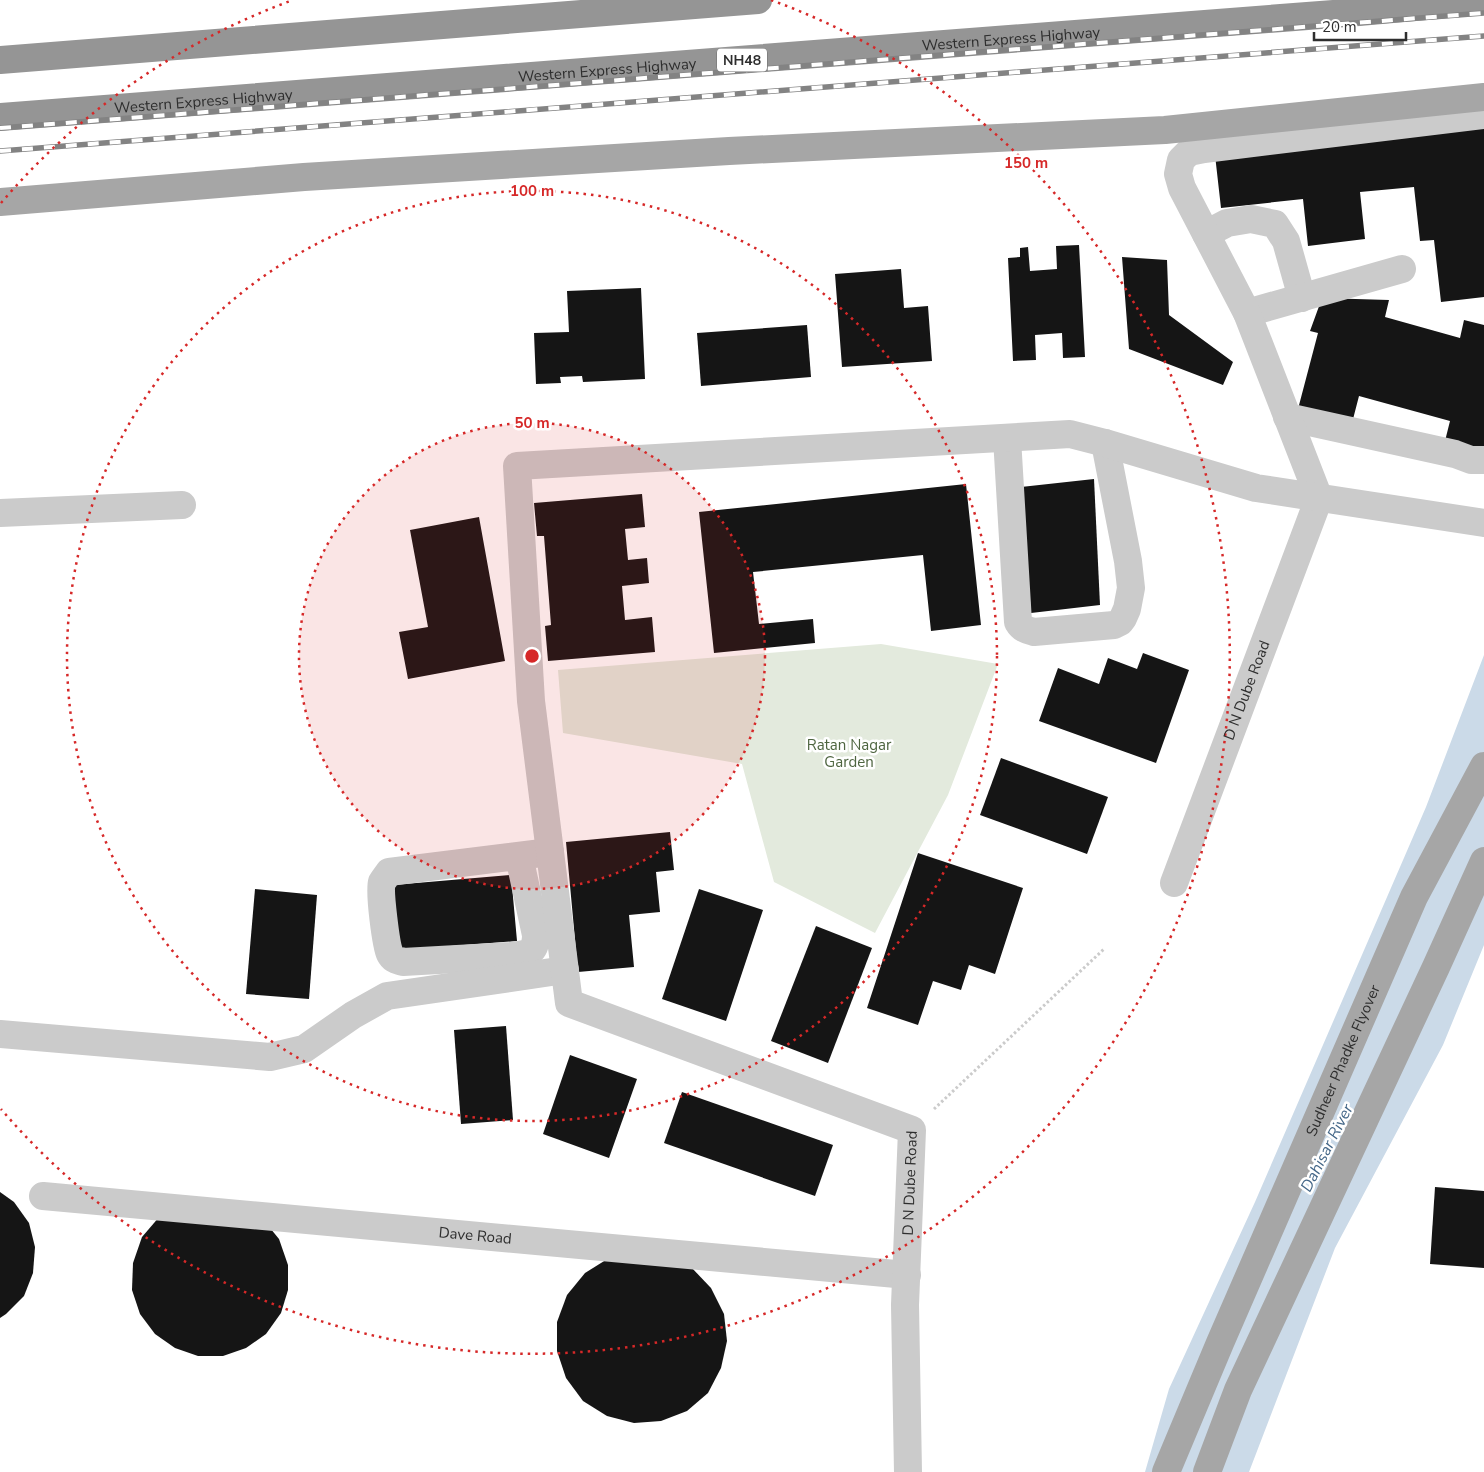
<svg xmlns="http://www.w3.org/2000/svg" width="1484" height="1472" font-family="'Nunito Sans',sans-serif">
  <rect width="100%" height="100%" fill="#fff"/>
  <path fill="#e3eadd" d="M 881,644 L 998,664 L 948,795 L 875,933 L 774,882 L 742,764 L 563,733 L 558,670 Z"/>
  <path fill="#cbdae8" d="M 1484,655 L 1484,945 L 1443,1045 L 1335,1248 L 1249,1472 L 1145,1472 L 1169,1389 L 1255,1202 L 1426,807 Z"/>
  <g fill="#151515">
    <path d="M 1484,125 L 1484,297 L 1441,302 L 1434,240 L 1420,241 L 1414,187 L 1360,192 L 1365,239 L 1308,246 L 1303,199 L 1221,208 L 1215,155 Z"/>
    <path d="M 1079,245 L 1085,357 L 1063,358 L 1062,333 L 1035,335 L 1036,360 L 1013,361 L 1008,258 L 1020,257 L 1020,248 L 1028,247 L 1030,271 L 1057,269 L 1056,246 Z"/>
    <path d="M 1122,257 L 1167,260 L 1169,315 L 1233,362 L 1223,385 L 1129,349 Z"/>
    <path d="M 901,269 L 904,308 L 928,306 L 932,361 L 842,367 L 835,274 Z"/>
    <path d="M 641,288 L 645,379 L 583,382 L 582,376 L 560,377 L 561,383 L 536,384 L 534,333 L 569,332 L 567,291 Z"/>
    <path d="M 1322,298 L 1389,300 L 1385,317 L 1460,338 L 1464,320 L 1484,325 L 1484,448 L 1444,445 L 1450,421 L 1359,396 L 1352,423 L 1298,409 L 1318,333 L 1310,331 Z"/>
    <path d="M 807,325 L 811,377 L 701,386 L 697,333 Z"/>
    <path d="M 1094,479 L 1100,605 L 1031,613 L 1021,487 Z"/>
    <path d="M 966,484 L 981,625 L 931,631 L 923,555 L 753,572 L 759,624 L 813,619 L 815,643 L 714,653 L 699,512 Z"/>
    <path d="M 642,494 L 645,527 L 625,529 L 628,560 L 647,558 L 649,583 L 622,586 L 625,620 L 652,617 L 655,652 L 548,661 L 545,626 L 551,625 L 544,536 L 537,536 L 534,503 Z"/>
    <path d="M 479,517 L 505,661 L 408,679 L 399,632 L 428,627 L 410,530 Z"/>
    <path d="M 1143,653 L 1189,670 L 1156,763 L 1039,721 L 1058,668 L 1099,684 L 1108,658 L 1137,669 Z"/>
    <path d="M 1001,758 L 1108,797 L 1087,854 L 980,815 Z"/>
    <path d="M 670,832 L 674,870 L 656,872 L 660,912 L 629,915 L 634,967 L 578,972 L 566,842 Z"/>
    <path d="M 918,853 L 1023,888 L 995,974 L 969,965 L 961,990 L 933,981 L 918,1025 L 867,1008 Z"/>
    <path d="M 511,875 L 517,941 L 398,950 L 393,885 Z"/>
    <path d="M 255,889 L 317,895 L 309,999 L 246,994 Z"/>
    <path d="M 699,889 L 763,910 L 726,1021 L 662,999 Z"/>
    <path d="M 816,926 L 872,948 L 828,1063 L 771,1041 Z"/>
    <path d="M 506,1026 L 513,1120 L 461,1124 L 454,1030 Z"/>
    <path d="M 570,1055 L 637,1079 L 609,1158 L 543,1134 Z"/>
    <path d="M 682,1092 L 833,1145 L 815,1196 L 664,1143 Z"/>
    <path d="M 1435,1187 L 1484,1191 L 1484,1268 L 1430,1264 Z"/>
    <path d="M 0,1192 L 14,1202 L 29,1223 L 35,1247 L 33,1273 L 24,1296 L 6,1314 L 0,1318 Z"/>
    <path d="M 160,1216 L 262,1218 L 279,1239 L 288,1265 L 288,1290 L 281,1313 L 266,1334 L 246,1348 L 223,1356 L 198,1356 L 175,1348 L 155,1334 L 140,1314 L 132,1290 L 133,1263 L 142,1237 Z"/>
    <path d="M 609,1258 L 691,1267 L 711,1288 L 724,1314 L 727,1341 L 721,1368 L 708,1393 L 687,1411 L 661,1421 L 634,1423 L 607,1416 L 583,1401 L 566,1378 L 557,1351 L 557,1322 L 567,1295 L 585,1273 Z"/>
  </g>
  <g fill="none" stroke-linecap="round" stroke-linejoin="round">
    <path stroke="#cbcbcb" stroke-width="3" stroke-dasharray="2.5 2.5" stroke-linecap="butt" d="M 934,1109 L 1104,949"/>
    <g stroke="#cbcbcb" stroke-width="28">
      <path d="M 1206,234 L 1227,223 L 1251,219 L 1275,224 L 1286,241 L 1302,298"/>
      <path d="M 1247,313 L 1402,269"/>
      <path d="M 1287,417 L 1455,454 L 1471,460 L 1484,460"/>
      <path d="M 1007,438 L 1018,622 C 1022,629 1027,630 1034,632 L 1114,625 L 1120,622 L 1123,618 L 1127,609 L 1131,588 L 1128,561 L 1105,443"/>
      <path d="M 0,513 L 182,505"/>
      <path d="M 519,856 L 536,935 C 536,954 527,954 511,956 L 403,962 C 397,960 393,960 390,954 C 386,946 379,891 382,882 C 384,879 387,875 389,872 L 550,852"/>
      <path id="s1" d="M 1174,883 L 1319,498 L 1247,313 L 1182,188 L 1178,174 L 1181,160 L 1189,152 L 1204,149 L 1484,115"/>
      <path d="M 0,1034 L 270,1057 L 304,1049 L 353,1015 L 387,996 L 565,970"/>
      <path id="s2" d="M 43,1196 L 907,1275"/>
      <path id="s3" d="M 908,1472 L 905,1305 L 912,1130 L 569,1003 L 531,701 L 517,466 L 1070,434 L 1105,443 L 1256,488 L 1484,523"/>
    </g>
    <g stroke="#a6a6a6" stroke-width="28">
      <path d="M 0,202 L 304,177 L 729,151 L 1165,130 L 1484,97"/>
      <path id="s4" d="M 1166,1472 L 1220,1343 L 1414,897 L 1484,766"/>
      <path d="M 1207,1472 L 1238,1390 L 1436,967 L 1484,861"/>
    </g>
    <g stroke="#959595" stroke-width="28">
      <path d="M 0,60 L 758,0"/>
      <path id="s5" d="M 0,117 L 1359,12 L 1484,1"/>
    </g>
    <defs>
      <g id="rail">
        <path d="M 0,128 L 1484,13"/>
        <path d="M 0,151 L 1484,36"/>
      </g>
    </defs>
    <use href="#rail" stroke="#838383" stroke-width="5.5"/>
    <use href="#rail" stroke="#fff" stroke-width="4" stroke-dasharray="11" stroke-linecap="butt"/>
  </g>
  <circle cx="532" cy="656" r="233" fill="#d62828" fill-opacity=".12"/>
  <g fill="none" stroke="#d62828" stroke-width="2.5" stroke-dasharray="2.5 5">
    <circle cx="532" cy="656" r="233"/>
    <circle cx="532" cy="656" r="465"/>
    <path d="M1 203A698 698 0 0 1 293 0M771 0A698 698 0 1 1 1 1109"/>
  </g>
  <g text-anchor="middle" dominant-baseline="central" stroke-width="5" stroke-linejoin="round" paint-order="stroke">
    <rect fill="#fff" stroke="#6d6d6d" stroke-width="1" x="717" y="48.5" width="50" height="23" rx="4"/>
    <g font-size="14" font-weight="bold" fill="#2e2e2e">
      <text x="742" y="60">NH48</text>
    </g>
    <g font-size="15" fill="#2e2e2e" stroke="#fff">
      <text stroke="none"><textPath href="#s5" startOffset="1014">Western Express Highway</textPath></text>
      <text stroke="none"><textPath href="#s5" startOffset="609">Western Express Highway</textPath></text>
      <text stroke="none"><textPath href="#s5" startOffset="204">Western Express Highway</textPath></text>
      <text stroke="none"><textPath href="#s1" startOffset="206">D N Dube Road</textPath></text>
      <text stroke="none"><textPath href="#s4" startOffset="448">Sudheer Phadke Flyover</textPath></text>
      <text stroke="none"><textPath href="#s3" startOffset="289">D N Dube Road</textPath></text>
      <text stroke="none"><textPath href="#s2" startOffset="434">Dave Road</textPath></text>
    </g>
    <g font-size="15" fill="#4e6540" stroke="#fff">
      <text x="849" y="745">Ratan Nagar<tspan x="849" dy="17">Garden</tspan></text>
    </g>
    <g font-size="16" font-style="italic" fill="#446788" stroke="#fff">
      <text transform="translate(1327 1148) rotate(-63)">Dahisar River</text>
    </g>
  </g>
  <circle cx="532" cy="656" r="8" fill="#d62828" stroke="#fff" stroke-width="2.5"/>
  <g font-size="15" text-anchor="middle" font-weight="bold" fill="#d62828" stroke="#fff" stroke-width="5" stroke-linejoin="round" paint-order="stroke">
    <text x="1026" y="168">150 m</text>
    <text x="532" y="196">100 m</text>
    <text x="532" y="428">50 m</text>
  </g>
  <path d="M1314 32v8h92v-8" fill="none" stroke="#2e2e2e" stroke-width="2.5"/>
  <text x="1322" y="32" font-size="15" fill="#2e2e2e" stroke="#ffffff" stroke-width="4" paint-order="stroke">20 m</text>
</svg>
